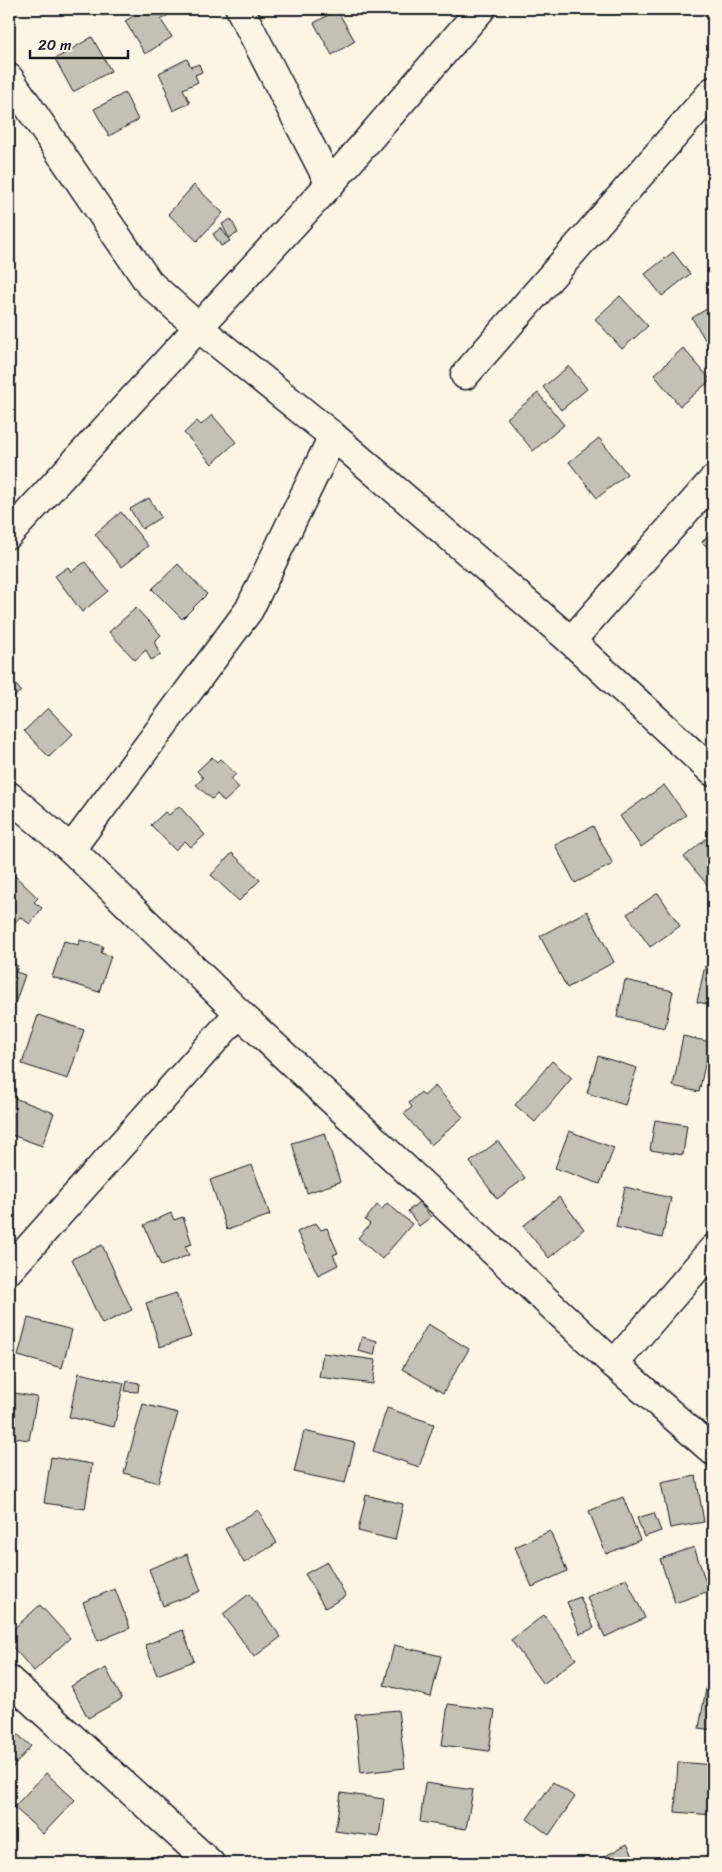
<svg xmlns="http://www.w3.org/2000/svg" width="722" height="1872" font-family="Sriracha,sans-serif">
  <rect width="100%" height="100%" fill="#fcf5e5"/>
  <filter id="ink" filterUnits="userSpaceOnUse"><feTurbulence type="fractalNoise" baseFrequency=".02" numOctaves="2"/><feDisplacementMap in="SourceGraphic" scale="10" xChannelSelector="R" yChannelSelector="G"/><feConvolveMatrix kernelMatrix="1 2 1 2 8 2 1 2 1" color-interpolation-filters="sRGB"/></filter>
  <g filter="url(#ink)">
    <g fill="#c4c0b3" stroke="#1c1c1c">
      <path d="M 145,9 L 165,9 L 168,15 L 161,20 L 172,37 L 145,54 L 125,21 Z"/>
      <path d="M 337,10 L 355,41 L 332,55 L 314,23 Z"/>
      <path d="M 92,37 L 111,71 L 73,92 L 55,59 Z"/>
      <path d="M 187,59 L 191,67 L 199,64 L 202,72 L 195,75 L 198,82 L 183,89 L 190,103 L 173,111 L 166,93 L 168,92 L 159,73 Z"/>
      <path d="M 125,93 L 138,120 L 109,136 L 94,109 Z"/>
      <path d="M 194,185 L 223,213 L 197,241 L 168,214 Z"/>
      <path d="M 231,219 L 238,233 L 229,238 L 222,224 Z"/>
      <path d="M 221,228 L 230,241 L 221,246 L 213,234 Z"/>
      <path d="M 673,252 L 690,274 L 662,296 L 645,274 Z"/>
      <path d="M 620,296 L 648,326 L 622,349 L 595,319 Z"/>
      <path d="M 713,305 L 713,353 L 692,318 Z"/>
      <path d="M 683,348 L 711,380 L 680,406 L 654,375 Z"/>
      <path d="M 569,366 L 587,389 L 561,410 L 543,387 Z"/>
      <path d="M 538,393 L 564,425 L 533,451 L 507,418 Z"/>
      <path d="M 212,415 L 236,442 L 212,464 L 184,433 L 197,421 L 201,425 Z"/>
      <path d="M 599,438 L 627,474 L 597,498 L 569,462 Z"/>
      <path d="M 149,498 L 161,517 L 142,529 L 130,509 Z"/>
      <path d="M 121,512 L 148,546 L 121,567 L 95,534 Z"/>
      <path d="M 713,530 L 713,553 L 702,542 Z"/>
      <path d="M 85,562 L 108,591 L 82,612 L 55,576 L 68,567 L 71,572 Z"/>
      <path d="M 178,564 L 207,594 L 182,619 L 152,589 Z"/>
      <path d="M 136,608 L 161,635 L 154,642 L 161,655 L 151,660 L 146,650 L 135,660 L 109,632 Z"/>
      <path d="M 9,677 L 21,691 L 9,701 Z"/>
      <path d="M 48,708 L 73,734 L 49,757 L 24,731 Z"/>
      <path d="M 212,757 L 217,762 L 220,759 L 236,774 L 231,779 L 239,788 L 224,802 L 217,794 L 212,799 L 196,785 L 203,778 L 197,771 Z"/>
      <path d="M 664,785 L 686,815 L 641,847 L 620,816 Z"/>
      <path d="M 179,806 L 205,835 L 191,847 L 185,841 L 175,850 L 151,825 L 165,812 L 169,815 Z"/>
      <path d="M 593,826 L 613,864 L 575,883 L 555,845 Z"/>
      <path d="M 713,833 L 713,883 L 709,887 L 684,857 Z"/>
      <path d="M 232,853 L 260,880 L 239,901 L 211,875 Z"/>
      <path d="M 14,875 L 38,898 L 34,902 L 42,908 L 30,924 L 20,917 L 9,929 L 9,881 Z"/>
      <path d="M 658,893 L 680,926 L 650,947 L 627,914 Z"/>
      <path d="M 587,911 L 614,962 L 567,988 L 540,936 Z"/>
      <path d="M 80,940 L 103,946 L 101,953 L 111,956 L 99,992 L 52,977 L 64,941 L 78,945 Z"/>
      <path d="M 9,962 L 18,966 L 16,972 L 25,975 L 12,1012 L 9,1010 Z"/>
      <path d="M 705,966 L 713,968 L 713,1005 L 697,1002 Z"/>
      <path d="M 625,980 L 673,991 L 665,1028 L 617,1017 Z"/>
      <path d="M 38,1015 L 84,1030 L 68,1079 L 22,1064 Z"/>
      <path d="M 683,1036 L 710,1042 L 699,1092 L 673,1086 Z"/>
      <path d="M 598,1056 L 637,1068 L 625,1105 L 587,1093 Z"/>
      <path d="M 552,1061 L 572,1078 L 535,1122 L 515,1105 Z"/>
      <path d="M 435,1086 L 463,1117 L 431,1145 L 404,1114 L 412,1107 L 409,1103 L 421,1092 L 424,1096 Z"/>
      <path d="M 9,1096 L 54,1113 L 42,1146 L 9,1134 Z"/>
      <path d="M 655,1120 L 687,1125 L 683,1155 L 650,1150 Z"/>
      <path d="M 569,1131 L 614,1148 L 600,1184 L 555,1168 Z"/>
      <path d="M 325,1133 L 340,1182 L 307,1193 L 292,1143 Z"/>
      <path d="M 498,1141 L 525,1178 L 497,1199 L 470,1162 Z"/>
      <path d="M 252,1165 L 270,1215 L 227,1230 L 210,1180 Z"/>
      <path d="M 625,1187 L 671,1198 L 662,1238 L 616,1227 Z"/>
      <path d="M 559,1197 L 584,1229 L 549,1258 L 523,1226 Z"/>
      <path d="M 419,1202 L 431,1217 L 419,1226 L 408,1211 Z"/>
      <path d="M 387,1203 L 412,1224 L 382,1259 L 358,1238 L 370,1224 L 365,1220 L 377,1205 L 382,1209 Z"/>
      <path d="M 171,1213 L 174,1220 L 183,1217 L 192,1244 L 185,1246 L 189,1255 L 161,1266 L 144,1225 Z"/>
      <path d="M 316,1223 L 321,1230 L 327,1228 L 338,1253 L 333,1255 L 338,1265 L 318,1275 L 297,1232 Z"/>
      <path d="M 102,1245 L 132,1310 L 102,1324 L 72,1259 Z"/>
      <path d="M 176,1293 L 191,1337 L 160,1347 L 146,1303 Z"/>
      <path d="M 28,1318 L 72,1330 L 62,1368 L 18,1356 Z"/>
      <path d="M 428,1324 L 469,1349 L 443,1393 L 402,1369 Z"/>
      <path d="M 362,1337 L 377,1341 L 374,1355 L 358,1351 Z"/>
      <path d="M 323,1353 L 376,1360 L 373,1384 L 319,1377 Z"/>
      <path d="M 79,1373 L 124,1383 L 114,1427 L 69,1417 Z"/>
      <path d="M 127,1381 L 139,1383 L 138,1392 L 125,1391 Z"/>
      <path d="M 9,1392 L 37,1397 L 29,1440 L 9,1437 Z"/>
      <path d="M 143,1404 L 178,1413 L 158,1483 L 124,1473 Z"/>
      <path d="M 387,1408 L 434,1424 L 419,1467 L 373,1451 Z"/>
      <path d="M 304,1431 L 355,1443 L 345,1483 L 294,1472 Z"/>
      <path d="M 51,1457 L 92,1464 L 85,1509 L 44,1503 Z"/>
      <path d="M 696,1476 L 704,1522 L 670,1528 L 661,1483 Z"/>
      <path d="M 366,1495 L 403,1504 L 395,1540 L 358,1531 Z"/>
      <path d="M 623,1497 L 640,1540 L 606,1554 L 589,1511 Z"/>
      <path d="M 258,1510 L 277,1543 L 244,1563 L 225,1529 Z"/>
      <path d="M 654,1513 L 661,1531 L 644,1537 L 637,1518 Z"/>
      <path d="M 550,1531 L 567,1571 L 532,1587 L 515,1547 Z"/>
      <path d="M 694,1547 L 709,1591 L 675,1603 L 660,1559 Z"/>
      <path d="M 187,1554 L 201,1591 L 163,1606 L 149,1569 Z"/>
      <path d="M 327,1562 L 346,1596 L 325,1608 L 305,1574 Z"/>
      <path d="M 626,1578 L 645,1618 L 605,1637 L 587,1597 Z"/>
      <path d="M 115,1589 L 130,1628 L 98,1641 L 83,1602 Z"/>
      <path d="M 249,1594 L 281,1637 L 254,1657 L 223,1614 Z"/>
      <path d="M 580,1597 L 594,1628 L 580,1634 L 567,1602 Z"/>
      <path d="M 40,1605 L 70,1638 L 34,1671 L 9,1643 L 9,1633 Z"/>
      <path d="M 544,1615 L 576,1659 L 543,1684 L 511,1640 Z"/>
      <path d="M 183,1630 L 194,1661 L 157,1675 L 145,1645 Z"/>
      <path d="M 394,1645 L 441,1656 L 431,1697 L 384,1685 Z"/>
      <path d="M 106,1668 L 122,1699 L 88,1718 L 71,1686 Z"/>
      <path d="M 707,1683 L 713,1685 L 713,1730 L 699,1728 Z"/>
      <path d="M 448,1704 L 495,1710 L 489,1751 L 442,1745 Z"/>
      <path d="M 398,1710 L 405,1768 L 361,1773 L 355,1714 Z"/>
      <path d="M 9,1727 L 31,1746 L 9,1772 Z"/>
      <path d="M 678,1762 L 713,1765 L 713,1815 L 675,1812 Z"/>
      <path d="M 46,1773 L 75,1800 L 43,1834 L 14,1807 Z"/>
      <path d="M 553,1782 L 575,1797 L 549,1835 L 527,1819 Z"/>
      <path d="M 425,1783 L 473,1790 L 466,1829 L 420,1822 Z"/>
      <path d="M 341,1793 L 384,1799 L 379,1837 L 335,1831 Z"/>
      <path d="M 627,1844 L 637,1863 L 593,1863 Z"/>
      <path d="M 403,1857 L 440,1863 L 402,1863 Z"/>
    </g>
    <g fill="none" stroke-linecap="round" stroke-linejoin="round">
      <defs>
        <g id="minor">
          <path d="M 240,9 L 330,184"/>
          <path d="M 9,78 L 149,283 L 199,328 L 333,436 L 571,641 L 713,772"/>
          <path d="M 465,375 L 713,91"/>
          <path d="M 9,534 L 330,184 L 481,9"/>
          <path d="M 571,641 L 713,480"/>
          <path d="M 9,796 L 71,849 L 239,1013 L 614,1364 L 713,1451"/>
          <path d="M 71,849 L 249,610 L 333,436"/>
          <path d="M 9,1270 L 239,1013"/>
          <path d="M 614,1364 L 713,1249"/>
          <path d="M 9,1680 L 210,1863"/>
        </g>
      </defs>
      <use href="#minor" stroke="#1c1c1c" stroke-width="31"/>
      <use href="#minor" stroke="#fcf5e5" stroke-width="28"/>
    </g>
  </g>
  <rect width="722" height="1872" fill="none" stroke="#fcf5e5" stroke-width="30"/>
  <rect x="15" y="15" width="692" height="1842" fill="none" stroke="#1c1c1c" stroke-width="2" filter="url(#ink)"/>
  <path d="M30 50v8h98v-8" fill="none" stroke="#1c1c1c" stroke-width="2.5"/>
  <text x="38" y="50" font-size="15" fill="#1c1c1c" stroke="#fcf5e5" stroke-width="4" paint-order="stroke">20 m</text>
</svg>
